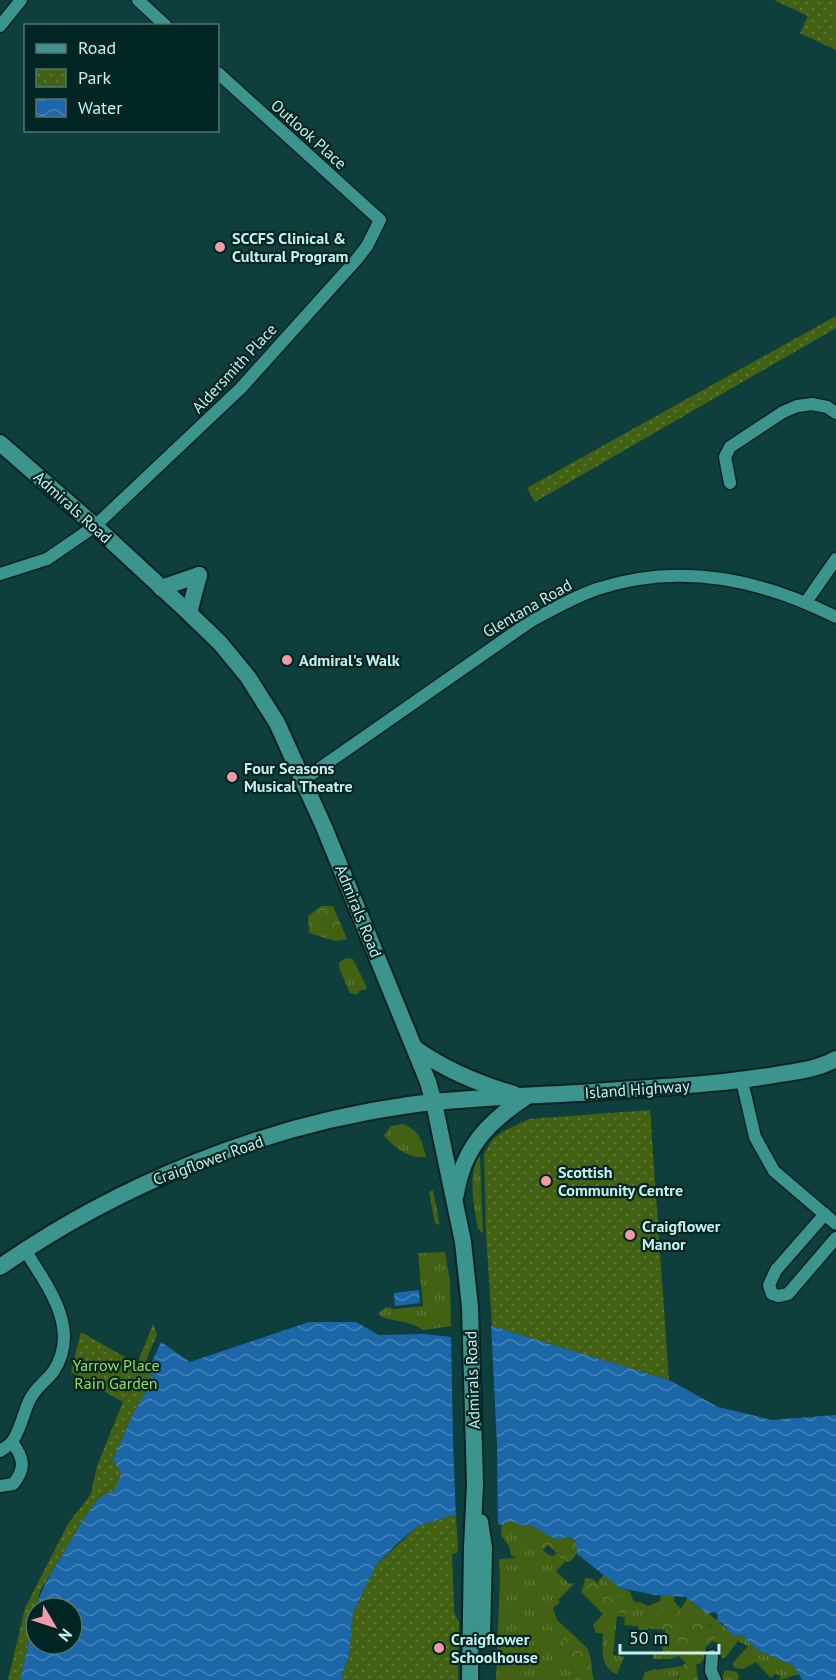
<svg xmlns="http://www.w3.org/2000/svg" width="836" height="1680" font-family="'PT Sans',sans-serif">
  <defs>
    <pattern id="grass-tufts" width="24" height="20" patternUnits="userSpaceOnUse" patternTransform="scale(1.5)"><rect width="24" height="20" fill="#436113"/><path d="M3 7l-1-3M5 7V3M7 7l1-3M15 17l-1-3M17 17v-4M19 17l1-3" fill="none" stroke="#5d7836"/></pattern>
    <pattern id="forest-crowns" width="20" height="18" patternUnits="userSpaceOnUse" patternTransform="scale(1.5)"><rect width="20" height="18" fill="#436113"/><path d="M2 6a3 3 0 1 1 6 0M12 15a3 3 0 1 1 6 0" fill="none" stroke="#5d7836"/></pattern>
    <pattern id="park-dots" width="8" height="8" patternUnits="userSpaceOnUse" patternTransform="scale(1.5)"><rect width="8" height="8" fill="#436113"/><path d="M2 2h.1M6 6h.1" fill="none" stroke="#5d7836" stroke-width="1.8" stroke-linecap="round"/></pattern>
    <pattern id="water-waves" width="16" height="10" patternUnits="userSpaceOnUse" patternTransform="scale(1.5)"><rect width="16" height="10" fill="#1c67a7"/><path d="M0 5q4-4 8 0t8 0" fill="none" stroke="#4684b7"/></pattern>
  </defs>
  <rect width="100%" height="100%" fill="#0e3f3c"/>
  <g fill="url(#grass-tufts)">
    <path d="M 346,958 L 353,959 L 367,988 L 365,990 L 360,990 L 357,995 L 350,993 L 339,968 L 339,963 Z"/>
    <path d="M 403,1124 C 419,1130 422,1141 426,1157 C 409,1159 395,1148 384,1136 L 391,1126 Z"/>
    <path d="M 478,1155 L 480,1158 L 483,1233 L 478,1229 C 474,1206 468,1178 478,1155 Z"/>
    <path d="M 433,1190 L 439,1221 L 440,1225 L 435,1223 L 429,1192 Z"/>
    <path d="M 445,1252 L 450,1281 L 451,1326 L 423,1330 C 406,1318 388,1323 378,1314 L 386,1307 L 394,1309 L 423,1306 L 418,1253 Z"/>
    <path d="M 506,1522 L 514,1522 L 521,1525 L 532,1526 L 546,1533 L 539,1541 L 539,1547 L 549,1555 L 553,1556 L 557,1553 L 565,1562 L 556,1571 L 569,1584 L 572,1583 L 574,1584 L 558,1600 L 560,1602 L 553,1608 L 557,1620 L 582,1643 L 577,1645 L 565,1632 L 562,1633 L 575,1680 L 496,1680 L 500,1578 L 499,1559 L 515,1558 L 511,1555 L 509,1546 L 501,1535 L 502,1525 Z"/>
    <path d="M 604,1575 L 620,1588 L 630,1591 L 633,1600 L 637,1603 L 640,1602 L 648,1606 L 660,1601 L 661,1595 L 674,1596 L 674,1601 L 681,1609 L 687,1598 C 702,1611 720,1620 732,1635 L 741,1635 L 758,1650 L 794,1666 L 799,1674 L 780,1680 L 780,1675 L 775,1674 L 771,1678 L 756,1662 L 743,1669 L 735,1668 L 732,1664 L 748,1646 L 738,1641 L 725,1658 L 722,1658 C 720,1649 723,1644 712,1641 L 715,1638 L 712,1627 L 698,1615 L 696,1621 L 694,1622 L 690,1621 L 680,1611 L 654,1619 L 654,1629 L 648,1628 L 648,1630 L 639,1630 L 638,1626 L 624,1625 L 625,1617 L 617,1616 L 613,1655 L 624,1657 L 617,1674 C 600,1668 602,1648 603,1633 L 596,1633 L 593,1625 L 603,1614 L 623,1614 L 600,1597 L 598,1581 Z"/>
    <path d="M 653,1652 L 669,1653 L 672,1659 L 653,1659 Z"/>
    <path d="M 681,1666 L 682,1668 L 679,1669 L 677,1680 L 662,1680 L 656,1670 Z"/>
  </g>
  <g fill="url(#forest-crowns)">
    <path d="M 321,906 L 333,906 L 347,939 L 336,941 L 309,933 L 308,916 Z"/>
    <path d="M 546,1533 L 555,1539 L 563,1536 L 576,1541 C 578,1551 578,1555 569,1562 C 559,1561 556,1550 548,1545 L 543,1550 L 539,1547 L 539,1541 Z"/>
    <path d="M 586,1578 C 600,1579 600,1589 602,1598 L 609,1592 L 626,1598 L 628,1613 L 612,1614 L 608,1616 L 603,1614 L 581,1592 L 585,1582 L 584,1580 Z"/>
    <path d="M 661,1607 L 680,1611 L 690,1621 L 694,1622 L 696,1621 L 698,1614 L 715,1631 L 715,1638 L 705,1648 L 707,1655 L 701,1663 L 696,1665 L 698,1680 L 677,1680 L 679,1676 L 677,1670 L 686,1663 L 679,1656 L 672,1659 L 669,1653 L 662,1652 L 665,1630 L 654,1629 L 654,1619 Z"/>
    <path d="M 565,1631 L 577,1645 L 582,1643 C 594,1653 590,1667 594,1680 L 575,1680 L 562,1633 Z"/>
    <path d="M 655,1669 L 659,1671 L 662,1680 L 642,1680 L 645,1672 Z"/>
    <path d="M 725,1670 L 737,1672 L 739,1676 L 738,1680 L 721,1680 Z"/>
  </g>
  <g fill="url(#park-dots)">
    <path d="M 774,0 L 836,0 L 836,50 L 800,33 L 808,16 Z"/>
    <path d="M 836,316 L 836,328 L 535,502 L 527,488 Z"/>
    <path d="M 650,1110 L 669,1380 L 492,1326 L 486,1232 L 484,1154 L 492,1140 L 502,1132 L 529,1119 Z"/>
    <path d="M 153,1324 L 157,1335 L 143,1367 L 151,1371 L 151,1383 L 132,1416 L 113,1460 L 121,1472 L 118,1487 L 109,1494 L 98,1499 L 86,1515 L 40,1591 L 20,1680 L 8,1680 L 25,1608 L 68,1524 L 91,1494 L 97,1466 L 123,1402 L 71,1372 L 81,1332 L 137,1364 Z"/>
    <path d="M 450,1516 L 456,1516 L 458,1549 L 457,1553 L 452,1554 L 454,1612 L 459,1623 L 458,1680 L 343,1680 L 342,1674 L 349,1656 L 353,1613 L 376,1565 L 418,1526 Z"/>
  </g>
  <g fill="url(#water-waves)">
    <path d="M 419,1290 L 420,1303 L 395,1306 L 394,1293 Z"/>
    <path d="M 309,1322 L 356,1322 L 379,1335 L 424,1334 L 451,1337 L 492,1326 L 669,1380 L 718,1407 L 772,1420 L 836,1415 L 836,1680 L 802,1680 L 794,1666 L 758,1650 L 741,1635 L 732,1635 L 722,1623 L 717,1622 L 718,1614 L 714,1612 L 708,1614 L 686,1597 L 655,1595 L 620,1588 L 577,1554 L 576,1541 C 568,1535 563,1539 555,1539 L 532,1526 L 521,1525 L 514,1522 L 506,1522 L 502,1525 L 466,1515 L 450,1516 L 418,1526 L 400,1541 L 376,1565 L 353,1613 L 349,1656 L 342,1674 L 343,1680 L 20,1680 L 36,1609 L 36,1644 L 72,1644 L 72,1608 L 36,1608 C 42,1585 56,1566 68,1545 C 77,1531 85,1515 96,1502 C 108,1487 115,1501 121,1472 L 113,1460 L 132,1416 L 151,1383 L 150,1366 L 161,1342 L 190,1362 Z"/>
  </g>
  <path fill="#0e3f3c" d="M 491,1323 L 497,1445 L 498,1528 L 478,1524 L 466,1518 L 456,1519 L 453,1441 L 451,1334 Z"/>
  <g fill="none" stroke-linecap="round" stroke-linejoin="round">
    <defs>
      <g id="minor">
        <path d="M 138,0 L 166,26"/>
        <path d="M 0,26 L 21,0"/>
        <path d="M 730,483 L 725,457 L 730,447 L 783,412 L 797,406 L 812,404 L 827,407 L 836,413"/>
        <path d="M 0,574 L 47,559 L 95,526 L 241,388 L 357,259 L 367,246 L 380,220 L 218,73"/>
        <path d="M 806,602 L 836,559"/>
        <path d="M 303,780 L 531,621 C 553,609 574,597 597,589 C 679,562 761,579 836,617"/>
        <path d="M 742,1081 L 755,1137 L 774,1171 L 836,1224"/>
        <path d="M 825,1214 L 776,1270 L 769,1285 L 772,1294 L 778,1296 L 788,1294 L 836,1238"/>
        <path d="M 0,1451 C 3,1449 8,1446 11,1443 C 19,1434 24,1412 29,1401 C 36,1387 45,1382 53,1372 C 82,1329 47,1286 25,1250"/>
        <path d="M 0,1486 L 13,1484 C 26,1469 24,1458 12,1442"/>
        <path d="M 712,1656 L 711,1671 L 715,1680"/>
      </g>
      <g id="secondary">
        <path d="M 0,443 L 95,526 L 189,613 L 220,643 L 248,677 L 277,723 L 324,827 L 428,1082 L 434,1103 L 463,1242 L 470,1307 L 475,1484 L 472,1548 L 470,1680"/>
        <path d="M 161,588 L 199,575"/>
        <path d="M 189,613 L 199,575"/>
        <path d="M 416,1049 C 446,1070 479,1084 514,1094"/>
        <path d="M 456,1194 C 463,1148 488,1122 526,1097"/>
        <path d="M 0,1267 C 119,1184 265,1125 409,1105 C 470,1097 533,1096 595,1092 C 656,1087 719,1085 780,1074 C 799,1071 818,1069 836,1059"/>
        <path d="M 480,1522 L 484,1548 L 482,1637"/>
      </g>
    </defs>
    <use href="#minor" stroke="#072322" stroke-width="15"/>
    <use href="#secondary" stroke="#072322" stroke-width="20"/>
    <use href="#minor" stroke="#3b948e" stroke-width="12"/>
    <use href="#secondary" stroke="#3b948e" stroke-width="16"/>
  </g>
  <g fill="#f39aa9" stroke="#002522" stroke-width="2">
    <circle cx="220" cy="247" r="6"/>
    <circle cx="287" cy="660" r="6"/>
    <circle cx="232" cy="777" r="6"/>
    <circle cx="546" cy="1181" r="6"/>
    <circle cx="630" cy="1235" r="6"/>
    <circle cx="439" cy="1648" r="6"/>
  </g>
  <g text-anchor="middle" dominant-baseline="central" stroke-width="4.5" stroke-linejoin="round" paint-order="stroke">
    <g font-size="16" fill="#c7f0ec" stroke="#002522">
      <text transform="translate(309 134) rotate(42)">Outlook Place</text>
      <text transform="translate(234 368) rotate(-47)">Aldersmith Place</text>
      <text transform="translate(73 507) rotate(42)">Admirals Road</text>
      <text transform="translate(527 608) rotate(-30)">Glentana Road</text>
      <text transform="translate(359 911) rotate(68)">Admirals Road</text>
      <text transform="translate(637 1089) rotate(-4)">Island Highway</text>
      <text transform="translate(208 1160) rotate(-20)">Craigflower Road</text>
      <text transform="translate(472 1380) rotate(-92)">Admirals Road</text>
    </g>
    <g font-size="16" font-weight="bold" fill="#c7f0ec" stroke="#002522" text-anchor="start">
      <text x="232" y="238">SCCFS Clinical &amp;<tspan x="232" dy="18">Cultural Program</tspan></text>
      <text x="299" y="660">Admiral's Walk</text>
      <text x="244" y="768">Four Seasons<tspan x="244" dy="18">Musical Theatre</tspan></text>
      <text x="558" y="1172">Scottish<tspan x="558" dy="18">Community Centre</tspan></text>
      <text x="642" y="1226">Craigflower<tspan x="642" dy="18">Manor</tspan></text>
      <text x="451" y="1639">Craigflower<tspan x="451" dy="18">Schoolhouse</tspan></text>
    </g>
    <g font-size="16" fill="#a1dd4c" stroke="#002522">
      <text x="116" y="1365">Yarrow Place<tspan x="116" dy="18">Rain Garden</tspan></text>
    </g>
  </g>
  <rect x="24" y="24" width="195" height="108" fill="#002522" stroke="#507673" stroke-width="1.5"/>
  <rect x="36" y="44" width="30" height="9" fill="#3b948e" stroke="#507673" stroke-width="1.5"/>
  <text x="78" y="54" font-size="18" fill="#c7f0ec">Road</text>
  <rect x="36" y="69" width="30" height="18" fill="url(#park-dots)" stroke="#507673" stroke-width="1.5"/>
  <text x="78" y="84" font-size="18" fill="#c7f0ec">Park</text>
  <rect x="36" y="99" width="30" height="18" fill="url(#water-waves)" stroke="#507673" stroke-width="1.5"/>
  <text x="78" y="114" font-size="18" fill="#c7f0ec">Water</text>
  <g transform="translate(54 1626) rotate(129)"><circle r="28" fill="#002522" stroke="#507673" stroke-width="1.5"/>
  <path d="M0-4.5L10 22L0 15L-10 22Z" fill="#f39aa9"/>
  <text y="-9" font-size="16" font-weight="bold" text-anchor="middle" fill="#c7f0ec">N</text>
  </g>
  <path d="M620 1644v9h99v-9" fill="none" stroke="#c7f0ec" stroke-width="3"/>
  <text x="629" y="1644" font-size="18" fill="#c7f0ec" stroke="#002522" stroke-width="4.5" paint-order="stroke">50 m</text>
</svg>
